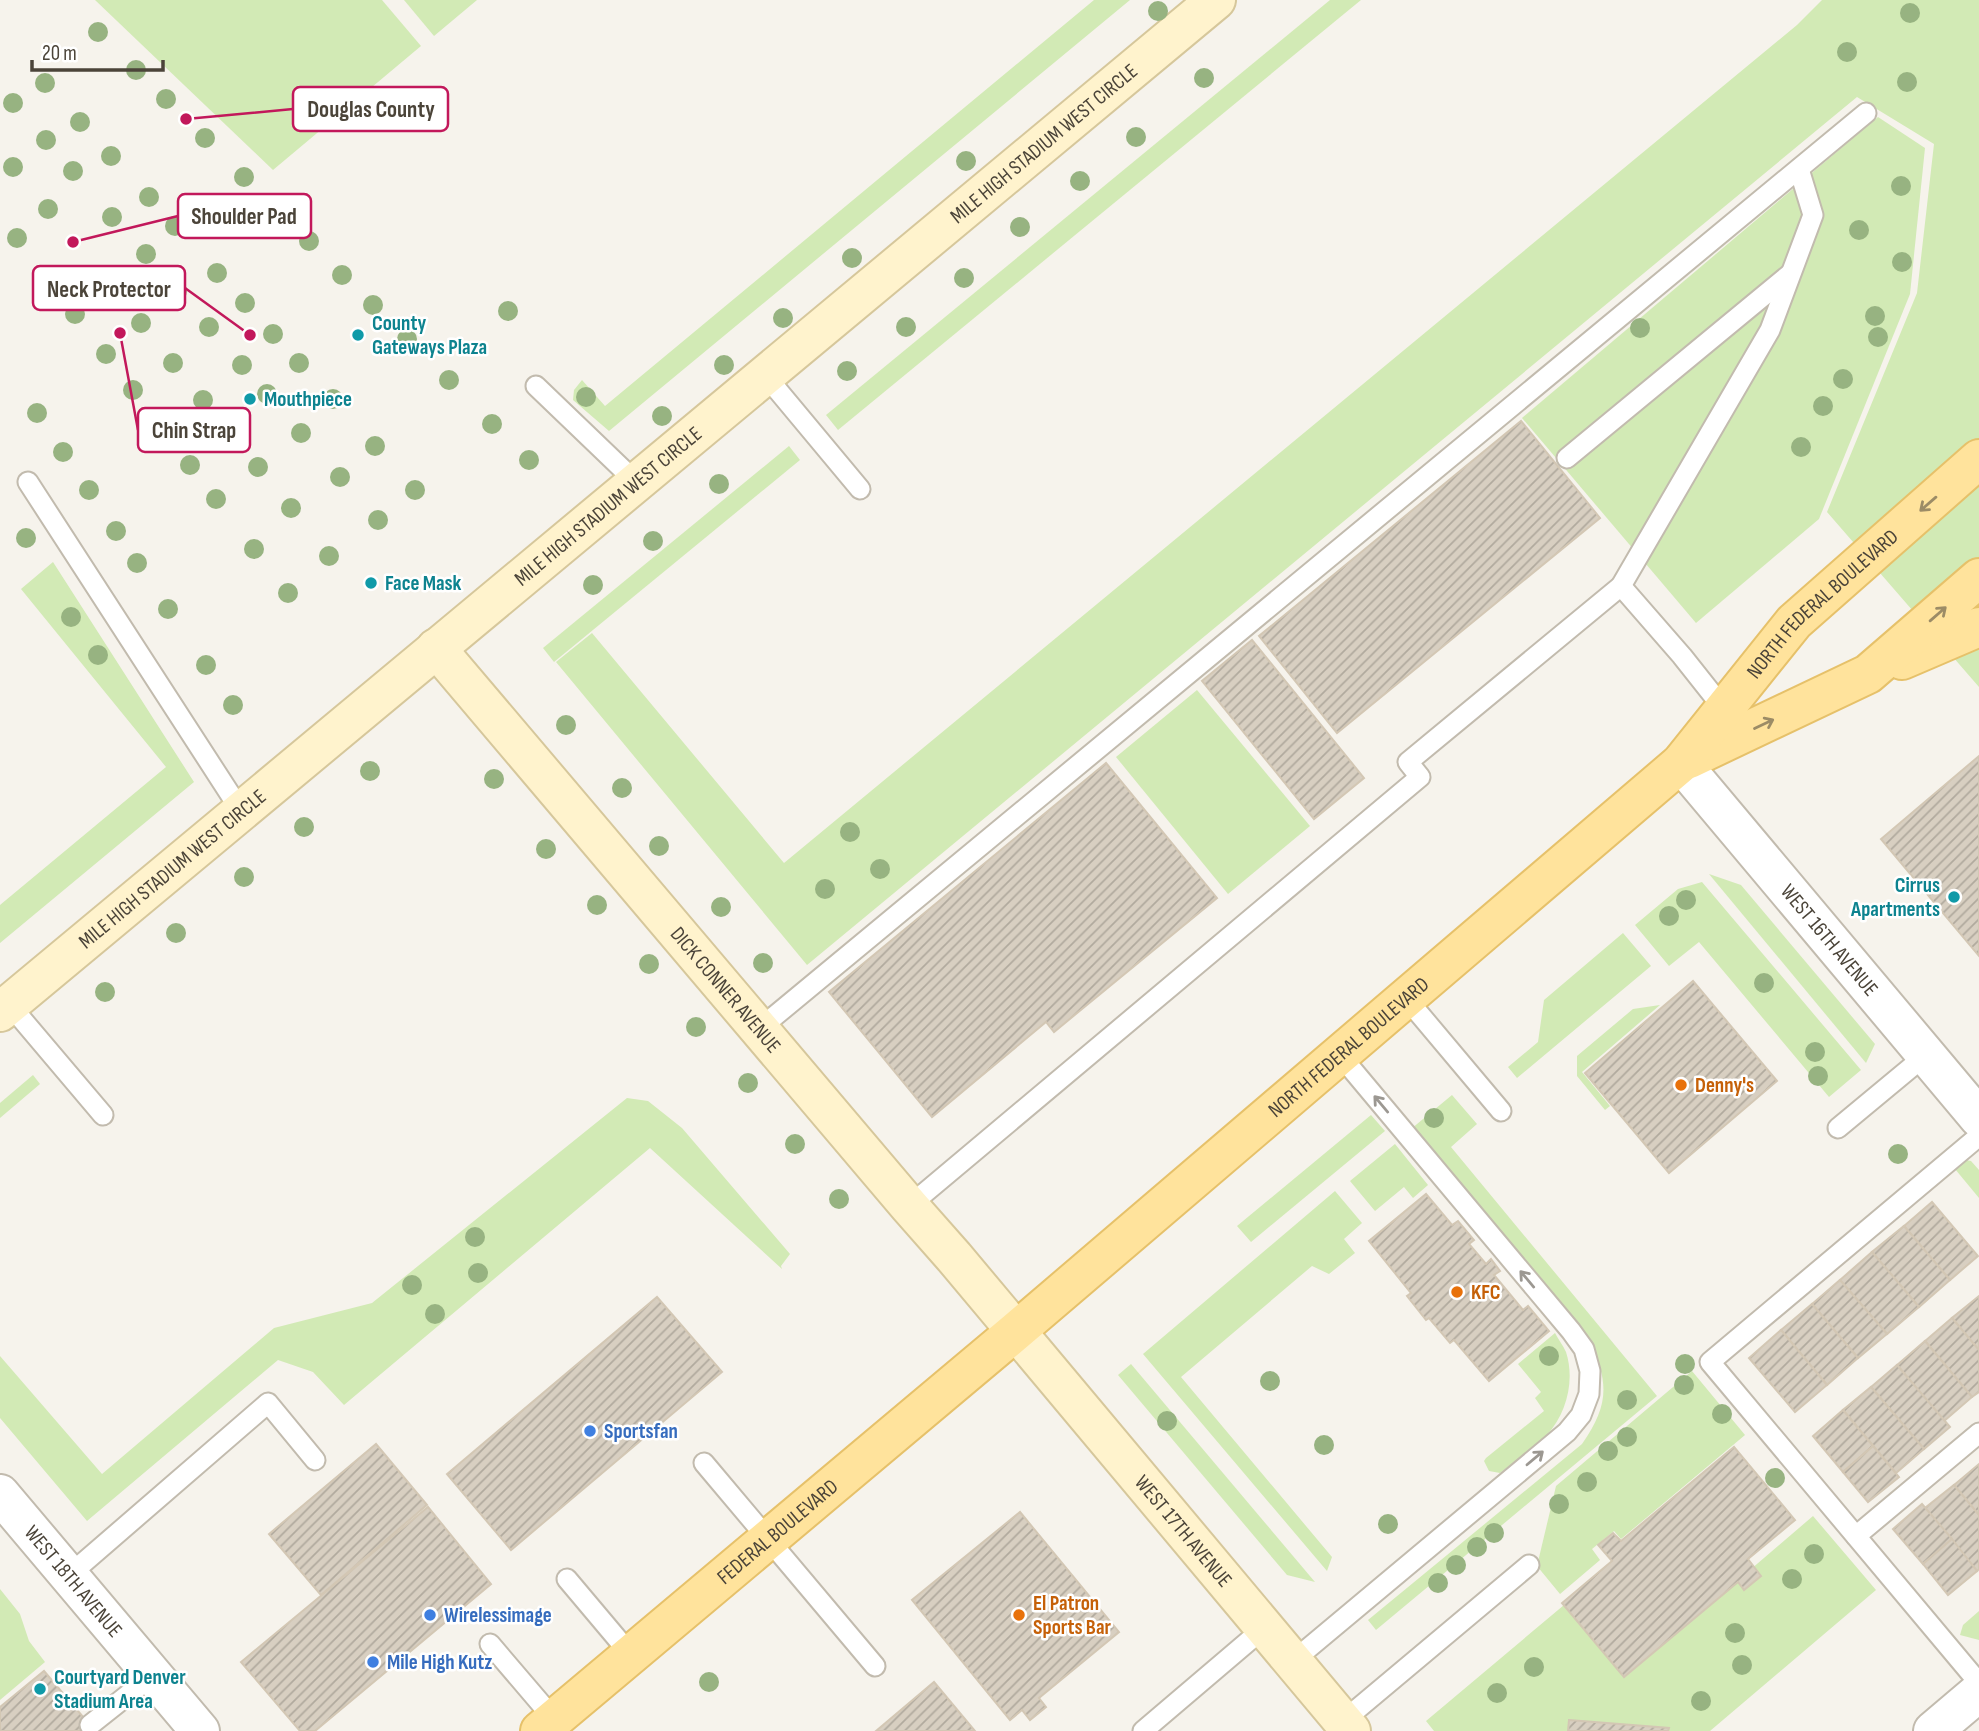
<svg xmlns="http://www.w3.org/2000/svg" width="1979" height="1731" font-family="'Sofia Sans Condensed',sans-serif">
  <defs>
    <pattern id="building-hatch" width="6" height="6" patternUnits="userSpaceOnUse" patternTransform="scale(1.75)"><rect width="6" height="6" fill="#d8cfc1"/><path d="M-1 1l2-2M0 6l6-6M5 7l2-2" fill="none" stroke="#b1aa9e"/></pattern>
  </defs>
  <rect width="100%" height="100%" fill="#f6f3ec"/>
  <g fill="#d2eab5">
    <path d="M 95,0 L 382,0 L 421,46 L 273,170 Z"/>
    <path d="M 404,0 L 477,0 L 434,36 Z"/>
    <path d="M 1094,0 L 1130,0 L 609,431 L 573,400 L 574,390 L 582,380 L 605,406 Z"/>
    <path d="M 1330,0 L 1361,0 L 838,430 L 826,415 Z"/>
    <path d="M 1822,0 L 1979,0 L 1979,687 L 1827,512 L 1917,293 L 1934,144 L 1857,97 L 807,965 L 556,662 L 592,633 L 784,863 L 1797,25 Z"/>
    <path d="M 1878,117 L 1925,148 L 1910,294 L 1819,519 L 1696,623 L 1522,418 Z"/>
    <path d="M 789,446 L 800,460 L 554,662 L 543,648 Z"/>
    <path d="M 53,562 L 194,782 L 0,943 L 0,905 L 166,767 L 21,589 Z"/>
    <path d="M 1197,690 L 1310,826 L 1228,894 L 1116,757 Z"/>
    <path d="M 1709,874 L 1741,885 L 1875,1044 L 1866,1063 Z"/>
    <path d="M 1702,882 L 1861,1070 L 1829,1097 L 1699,942 L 1669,966 L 1635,925 L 1678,889 Z"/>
    <path d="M 1623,933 L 1651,966 L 1517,1078 L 1508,1067 L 1538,1042 L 1544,1000 Z"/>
    <path d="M 1660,1005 L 1582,1072 L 1610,1106 L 1605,1110 L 1577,1076 L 1577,1056 L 1633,1009 Z"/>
    <path d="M 33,1075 L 40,1084 L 0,1118 L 0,1103 Z"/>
    <path d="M 1452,1095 L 1477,1124 L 1451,1147 L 1657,1396 L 1376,1630 L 1368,1620 L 1582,1444 C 1608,1407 1610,1383 1590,1343 L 1411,1129 Z"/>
    <path d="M 627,1098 L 648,1101 L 682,1128 L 790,1254 L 781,1266 L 782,1269 L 650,1148 L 344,1405 L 313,1372 L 278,1360 L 87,1521 L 0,1418 L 0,1356 L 102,1474 L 274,1328 L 372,1303 Z"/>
    <path d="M 1371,1115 L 1385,1131 L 1251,1242 L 1237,1226 Z"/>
    <path d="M 1395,1144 L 1428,1185 L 1413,1198 L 1404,1187 L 1375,1211 L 1350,1181 Z"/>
    <path d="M 1966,1160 L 1971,1161 L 1979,1170 L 1979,1198 L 1955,1169 Z"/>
    <path d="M 1335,1191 L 1362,1223 L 1344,1239 L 1355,1253 L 1329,1274 L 1312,1266 L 1181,1377 L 1332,1557 L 1327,1571 L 1143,1354 Z"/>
    <path d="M 1555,1333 C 1558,1339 1563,1345 1566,1352 C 1575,1380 1567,1413 1547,1435 C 1534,1449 1515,1461 1500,1473 L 1489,1471 L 1484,1461 L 1486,1458 L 1544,1411 L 1535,1398 L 1541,1392 L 1518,1364 Z"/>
    <path d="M 1131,1364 L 1315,1582 L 1287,1575 L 1118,1375 Z"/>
    <path d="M 1692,1371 L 1745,1435 L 1621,1539 L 1614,1531 L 1592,1549 L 1600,1560 L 1560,1594 L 1537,1566 L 1556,1486 Z"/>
    <path d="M 1813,1516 L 1876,1590 L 1710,1731 L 1434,1731 L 1426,1721 L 1564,1605 L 1625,1677 Z"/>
    <path d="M 0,1589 L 20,1614 L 29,1641 L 45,1662 L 0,1700 Z"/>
    <path d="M 1979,1611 L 1979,1640 L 1960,1635 L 1963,1625 Z"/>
  </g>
  <g fill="url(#building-hatch)" stroke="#d3c7b4" stroke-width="2">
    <path d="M 1521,421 L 1600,518 L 1337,733 L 1259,636 Z"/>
    <path d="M 1252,640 L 1364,778 L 1314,819 L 1202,681 Z"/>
    <path d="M 1979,756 L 1979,956 L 1881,839 Z"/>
    <path d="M 1106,763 L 1217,898 L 1054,1032 L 1046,1022 L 932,1117 L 829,992 Z"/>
    <path d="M 1693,981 L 1777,1081 L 1669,1173 L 1585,1073 Z"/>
    <path d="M 1426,1194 L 1452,1225 L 1458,1221 L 1474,1240 L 1469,1244 L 1486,1264 L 1491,1259 L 1500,1271 L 1494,1275 L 1523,1310 L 1528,1306 L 1549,1331 L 1489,1381 L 1454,1340 L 1450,1343 L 1429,1318 L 1426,1320 L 1407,1296 L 1411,1293 L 1369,1241 Z"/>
    <path d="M 1932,1202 L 1978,1256 L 1950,1280 L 1904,1226 Z"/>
    <path d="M 1904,1226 L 1950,1280 L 1919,1307 L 1872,1252 Z"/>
    <path d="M 1872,1252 L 1919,1307 L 1887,1334 L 1840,1280 Z"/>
    <path d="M 1840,1280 L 1887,1334 L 1858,1358 L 1812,1304 Z"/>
    <path d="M 1979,1296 L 1979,1350 L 1952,1318 Z"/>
    <path d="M 657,1297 L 722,1372 L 511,1550 L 447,1474 Z"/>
    <path d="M 1812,1304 L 1858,1358 L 1827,1385 L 1781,1330 Z"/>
    <path d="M 1952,1318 L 1979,1350 L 1979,1392 L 1972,1397 L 1925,1341 Z"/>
    <path d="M 1781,1330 L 1827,1385 L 1795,1412 L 1749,1358 Z"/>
    <path d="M 1925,1341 L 1972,1397 L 1944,1421 L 1897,1365 Z"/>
    <path d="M 1897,1365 L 1950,1427 L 1924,1449 L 1871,1387 Z"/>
    <path d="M 1871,1387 L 1924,1449 L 1896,1473 L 1843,1410 Z"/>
    <path d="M 1843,1410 L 1873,1446 L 1843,1472 L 1813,1436 Z"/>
    <path d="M 376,1444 L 427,1505 L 321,1595 L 269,1534 Z"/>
    <path d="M 1873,1446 L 1899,1477 L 1868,1502 L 1843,1472 Z"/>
    <path d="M 1734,1447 L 1795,1520 L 1748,1559 L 1761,1576 L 1744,1590 L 1738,1582 L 1624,1677 L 1562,1603 L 1612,1561 L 1598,1545 L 1613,1533 L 1621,1541 Z"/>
    <path d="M 1979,1464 L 1979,1515 L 1954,1485 Z"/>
    <path d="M 1954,1485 L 1979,1515 L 1979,1569 L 1977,1571 L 1925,1508 Z"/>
    <path d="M 1922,1504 L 1952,1539 L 1923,1564 L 1893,1529 Z"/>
    <path d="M 428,1507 L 491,1584 L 315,1731 L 300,1731 L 241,1662 Z"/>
    <path d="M 1020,1512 L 1119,1632 L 1039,1698 L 1046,1707 L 1030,1720 L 1022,1710 L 1010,1720 L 912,1600 Z"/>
    <path d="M 1952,1539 L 1977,1571 L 1948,1595 L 1923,1564 Z"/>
    <path d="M 44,1671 L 95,1731 L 0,1731 L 0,1707 Z"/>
    <path d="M 934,1682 L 975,1731 L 876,1731 Z"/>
    <path d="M 1569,1720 L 1669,1728 L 1668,1731 L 1568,1731 Z"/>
  </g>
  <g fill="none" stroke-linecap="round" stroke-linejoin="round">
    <defs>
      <g id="lane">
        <path d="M 765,375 L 860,489"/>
        <path d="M 536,386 L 636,482"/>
        <path d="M 1567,458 L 1790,274"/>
        <path d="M 28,482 L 241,811"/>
        <path d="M 1621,586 L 1770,330 L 1813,215 L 1799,169"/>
        <path d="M 1406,998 L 1501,1111"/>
        <path d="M 9,1004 L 103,1115"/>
        <path d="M 759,1029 L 1866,113"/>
        <path d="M 1838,1128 L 1926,1055"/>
        <path d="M 1979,1136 L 1710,1362 L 1979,1683"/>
        <path d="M 909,1206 L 1420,777 L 1408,762 L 1621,586 L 1682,656 L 1724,709"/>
        <path d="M 704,1463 L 875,1666"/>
        <path d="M 1856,1536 L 1979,1433"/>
        <path d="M 68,1576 L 268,1403 L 315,1460"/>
        <path d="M 567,1579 L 631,1655"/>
        <path d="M 490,1644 L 554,1719"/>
        <path d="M 1293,1661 L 1567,1432 L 1581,1415 L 1589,1394 L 1590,1371 L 1584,1349 L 1571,1331 L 1340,1055"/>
        <path d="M 90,1725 L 153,1675"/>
        <path d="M 1337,1726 L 1529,1565"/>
        <path d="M 1143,1731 L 1264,1628"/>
      </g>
      <g id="street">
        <path id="s1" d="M 1681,763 L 1979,1118"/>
        <path id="s2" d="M 0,1494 L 200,1731"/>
        <path d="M 1933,1731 L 1979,1692"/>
      </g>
      <g id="secondary">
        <path id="s3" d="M 436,648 L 909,1206 L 954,1257 L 1351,1731"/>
        <path id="s4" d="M 0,1012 L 1216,0"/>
      </g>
      <g id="primary">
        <path d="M 1902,660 L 1979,627"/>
        <path d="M 1689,759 L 1868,674 L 1979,578"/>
        <path id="s5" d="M 540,1731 L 1015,1332 L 1681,763 L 1794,622 L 1979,459"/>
      </g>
    </defs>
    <use href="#lane" stroke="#c2bbae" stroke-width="23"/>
    <use href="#street" stroke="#c2bbae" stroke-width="42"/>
    <use href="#secondary" stroke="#d6c79b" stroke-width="42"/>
    <use href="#primary" stroke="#e6c16a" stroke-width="42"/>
    <use href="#lane" stroke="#fff" stroke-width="19"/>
    <use href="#street" stroke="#fff" stroke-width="38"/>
    <use href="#secondary" stroke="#fff3cd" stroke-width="38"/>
    <use href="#primary" stroke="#ffe39c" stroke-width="38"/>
  </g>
  <g fill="#97b381">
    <circle cx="1158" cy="11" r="10"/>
    <circle cx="1910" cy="13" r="10"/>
    <circle cx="98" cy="32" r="10"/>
    <circle cx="1847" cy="52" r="10"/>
    <circle cx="136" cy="70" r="10"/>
    <circle cx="1204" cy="78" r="10"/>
    <circle cx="1907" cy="82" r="10"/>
    <circle cx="45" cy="83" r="10"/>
    <circle cx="166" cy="99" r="10"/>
    <circle cx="13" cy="103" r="10"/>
    <circle cx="80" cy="122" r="10"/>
    <circle cx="1136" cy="137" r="10"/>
    <circle cx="205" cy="138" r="10"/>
    <circle cx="46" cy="140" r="10"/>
    <circle cx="111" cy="156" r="10"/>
    <circle cx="966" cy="161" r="10"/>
    <circle cx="13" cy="167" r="10"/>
    <circle cx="73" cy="171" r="10"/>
    <circle cx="244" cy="177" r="10"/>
    <circle cx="1080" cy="181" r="10"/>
    <circle cx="1901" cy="186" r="10"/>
    <circle cx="149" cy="197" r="10"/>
    <circle cx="48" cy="209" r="10"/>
    <circle cx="112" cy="217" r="10"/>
    <circle cx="175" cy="226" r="10"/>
    <circle cx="1020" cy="227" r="10"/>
    <circle cx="1859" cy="230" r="10"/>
    <circle cx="17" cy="238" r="10"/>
    <circle cx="309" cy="241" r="10"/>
    <circle cx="146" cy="254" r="10"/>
    <circle cx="852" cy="258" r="10"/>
    <circle cx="1902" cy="262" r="10"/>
    <circle cx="217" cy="273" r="10"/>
    <circle cx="45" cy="275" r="10"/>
    <circle cx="342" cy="275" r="10"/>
    <circle cx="964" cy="278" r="10"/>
    <circle cx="177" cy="291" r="10"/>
    <circle cx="245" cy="303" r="10"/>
    <circle cx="373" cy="305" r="10"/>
    <circle cx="508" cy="311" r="10"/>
    <circle cx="75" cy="314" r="10"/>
    <circle cx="1875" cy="316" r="10"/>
    <circle cx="783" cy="318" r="10"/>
    <circle cx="141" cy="323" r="10"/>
    <circle cx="209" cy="327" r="10"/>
    <circle cx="906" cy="327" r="10"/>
    <circle cx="1640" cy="328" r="10"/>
    <circle cx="273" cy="334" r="10"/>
    <circle cx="1878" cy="337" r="10"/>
    <circle cx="407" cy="339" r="10"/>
    <circle cx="106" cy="354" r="10"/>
    <circle cx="173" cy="363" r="10"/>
    <circle cx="299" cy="363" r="10"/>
    <circle cx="242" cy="365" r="10"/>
    <circle cx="724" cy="365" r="10"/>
    <circle cx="847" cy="371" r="10"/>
    <circle cx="1843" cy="379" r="10"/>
    <circle cx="449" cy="380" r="10"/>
    <circle cx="133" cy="390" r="10"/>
    <circle cx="267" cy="394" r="10"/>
    <circle cx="586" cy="397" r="10"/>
    <circle cx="333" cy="399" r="10"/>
    <circle cx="203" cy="400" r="10"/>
    <circle cx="1823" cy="406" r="10"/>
    <circle cx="37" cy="413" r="10"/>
    <circle cx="662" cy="416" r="10"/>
    <circle cx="492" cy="424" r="10"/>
    <circle cx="301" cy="433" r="10"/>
    <circle cx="375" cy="446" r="10"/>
    <circle cx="1801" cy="447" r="10"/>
    <circle cx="63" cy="452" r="10"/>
    <circle cx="529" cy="460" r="10"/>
    <circle cx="190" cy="465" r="10"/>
    <circle cx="258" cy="467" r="10"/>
    <circle cx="340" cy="477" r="10"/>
    <circle cx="719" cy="484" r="10"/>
    <circle cx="89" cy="490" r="10"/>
    <circle cx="415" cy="490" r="10"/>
    <circle cx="216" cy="499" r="10"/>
    <circle cx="291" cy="508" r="10"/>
    <circle cx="378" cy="520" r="10"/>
    <circle cx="116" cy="531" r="10"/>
    <circle cx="26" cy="538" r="10"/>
    <circle cx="653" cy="541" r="10"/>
    <circle cx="254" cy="549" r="10"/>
    <circle cx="329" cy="556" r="10"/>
    <circle cx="137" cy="563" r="10"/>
    <circle cx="593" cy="585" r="10"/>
    <circle cx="288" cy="593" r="10"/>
    <circle cx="168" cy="609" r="10"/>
    <circle cx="71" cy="617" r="10"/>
    <circle cx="98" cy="655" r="10"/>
    <circle cx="206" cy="665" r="10"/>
    <circle cx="233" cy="705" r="10"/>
    <circle cx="566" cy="725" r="10"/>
    <circle cx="370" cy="771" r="10"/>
    <circle cx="494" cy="779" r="10"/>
    <circle cx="622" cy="788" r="10"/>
    <circle cx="304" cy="827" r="10"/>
    <circle cx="850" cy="832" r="10"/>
    <circle cx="659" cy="846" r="10"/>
    <circle cx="546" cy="849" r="10"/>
    <circle cx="880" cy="869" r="10"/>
    <circle cx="244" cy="877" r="10"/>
    <circle cx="825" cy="889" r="10"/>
    <circle cx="1686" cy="900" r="10"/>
    <circle cx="597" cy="905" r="10"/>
    <circle cx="721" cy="907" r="10"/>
    <circle cx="1669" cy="916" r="10"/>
    <circle cx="176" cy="933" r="10"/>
    <circle cx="763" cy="963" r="10"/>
    <circle cx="649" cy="964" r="10"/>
    <circle cx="1764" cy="983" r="10"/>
    <circle cx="105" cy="992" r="10"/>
    <circle cx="696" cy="1027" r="10"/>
    <circle cx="1815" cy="1052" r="10"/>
    <circle cx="1818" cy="1076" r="10"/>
    <circle cx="748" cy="1083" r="10"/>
    <circle cx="1434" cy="1118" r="10"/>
    <circle cx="795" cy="1144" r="10"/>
    <circle cx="1898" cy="1154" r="10"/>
    <circle cx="839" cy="1199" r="10"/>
    <circle cx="475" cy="1237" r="10"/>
    <circle cx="478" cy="1273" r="10"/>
    <circle cx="412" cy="1285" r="10"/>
    <circle cx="435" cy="1314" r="10"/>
    <circle cx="1549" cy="1356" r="10"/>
    <circle cx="1685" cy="1364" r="10"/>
    <circle cx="1270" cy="1381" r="10"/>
    <circle cx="1684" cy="1385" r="10"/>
    <circle cx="1627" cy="1400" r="10"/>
    <circle cx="1722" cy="1414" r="10"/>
    <circle cx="1167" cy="1421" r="10"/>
    <circle cx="1627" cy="1437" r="10"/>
    <circle cx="1324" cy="1445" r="10"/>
    <circle cx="1608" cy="1451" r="10"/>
    <circle cx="1775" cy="1478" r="10"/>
    <circle cx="1587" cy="1482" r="10"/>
    <circle cx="1559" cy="1504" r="10"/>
    <circle cx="1388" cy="1524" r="10"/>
    <circle cx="1494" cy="1533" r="10"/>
    <circle cx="1477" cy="1547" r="10"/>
    <circle cx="1814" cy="1554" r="10"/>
    <circle cx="1456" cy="1565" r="10"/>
    <circle cx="1792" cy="1579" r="10"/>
    <circle cx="1438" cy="1583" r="10"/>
    <circle cx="1735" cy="1633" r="10"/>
    <circle cx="1742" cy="1665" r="10"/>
    <circle cx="1534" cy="1667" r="10"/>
    <circle cx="709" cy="1682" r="10"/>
    <circle cx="1497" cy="1693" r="10"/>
    <circle cx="1701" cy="1701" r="10"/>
  </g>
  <defs><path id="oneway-shaft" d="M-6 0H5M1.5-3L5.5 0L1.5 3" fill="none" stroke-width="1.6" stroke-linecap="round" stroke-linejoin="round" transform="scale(1.75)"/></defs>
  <g stroke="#9c8c66">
    <use href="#oneway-shaft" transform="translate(1928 504) rotate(139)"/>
    <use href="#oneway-shaft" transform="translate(1938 614) rotate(-41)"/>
    <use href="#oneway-shaft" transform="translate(1764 724) rotate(-25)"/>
  </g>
  <g stroke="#9c9892">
    <use href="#oneway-shaft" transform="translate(1381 1104) rotate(-130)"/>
    <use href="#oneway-shaft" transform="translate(1527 1279) rotate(-130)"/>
    <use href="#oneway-shaft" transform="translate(1535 1458) rotate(-40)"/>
  </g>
  <g fill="#0f9aa8" stroke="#fff" stroke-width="2.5">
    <circle cx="358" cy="335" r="7"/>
    <circle cx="250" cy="399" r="7"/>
    <circle cx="371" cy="583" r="7"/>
    <circle cx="1954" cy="897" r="7"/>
    <circle cx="40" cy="1689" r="7"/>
  </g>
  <g fill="#e8710a" stroke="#fff" stroke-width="2.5">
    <circle cx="1681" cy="1085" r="7"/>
    <circle cx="1457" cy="1292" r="7"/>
    <circle cx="1019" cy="1615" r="7"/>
  </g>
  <g fill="#3f7fe0" stroke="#fff" stroke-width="2.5">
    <circle cx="590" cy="1431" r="7"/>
    <circle cx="430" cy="1615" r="7"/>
    <circle cx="373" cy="1662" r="7"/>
  </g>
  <g text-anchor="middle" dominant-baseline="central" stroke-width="5" stroke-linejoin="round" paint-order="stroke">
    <g font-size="21" fill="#4b4439" stroke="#fff">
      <text stroke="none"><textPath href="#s4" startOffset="1358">MILE HIGH STADIUM WEST CIRCLE</textPath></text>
      <text stroke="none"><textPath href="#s4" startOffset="791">MILE HIGH STADIUM WEST CIRCLE</textPath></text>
      <text stroke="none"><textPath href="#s5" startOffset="1710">NORTH FEDERAL BOULEVARD</textPath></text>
      <text stroke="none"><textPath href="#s4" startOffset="224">MILE HIGH STADIUM WEST CIRCLE</textPath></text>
      <text stroke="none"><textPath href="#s1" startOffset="231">WEST 16TH AVENUE</textPath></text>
      <text stroke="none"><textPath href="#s3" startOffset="448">DICK CONNER AVENUE</textPath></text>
      <text stroke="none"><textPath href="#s5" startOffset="1059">NORTH FEDERAL BOULEVARD</textPath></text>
      <text stroke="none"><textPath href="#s5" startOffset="310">FEDERAL BOULEVARD</textPath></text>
      <text stroke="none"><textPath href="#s3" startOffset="1157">WEST 17TH AVENUE</textPath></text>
      <text stroke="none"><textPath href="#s2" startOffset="114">WEST 18TH AVENUE</textPath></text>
    </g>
    <g font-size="21" font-weight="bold" fill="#0d838f" stroke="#fff" text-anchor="start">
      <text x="372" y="323">County<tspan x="372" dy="24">Gateways Plaza</tspan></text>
      <text x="264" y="399">Mouthpiece</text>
      <text x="385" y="583">Face Mask</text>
      <text x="1940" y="885" text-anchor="end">Cirrus<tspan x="1940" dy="24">Apartments</tspan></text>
      <text x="54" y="1677">Courtyard Denver<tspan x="54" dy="24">Stadium Area</tspan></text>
    </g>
    <g font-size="21" font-weight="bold" fill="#c56008" stroke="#fff" text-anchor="start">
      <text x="1695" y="1085">Denny's</text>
      <text x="1471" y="1292">KFC</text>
      <text x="1033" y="1603">El Patron<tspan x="1033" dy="24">Sports Bar</tspan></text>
    </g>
    <g font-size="21" font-weight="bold" fill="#366cbe" stroke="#fff" text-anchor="start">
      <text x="604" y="1431">Sportsfan</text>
      <text x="444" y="1615">Wirelessimage</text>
      <text x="387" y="1662">Mile High Kutz</text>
    </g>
  </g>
  <path fill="none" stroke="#c2185b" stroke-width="2.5" d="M186 119L293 109M73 242L178 216M250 335L185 288M120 333L138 430"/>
  <g fill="#c2185b" stroke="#fff" stroke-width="2.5">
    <circle cx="186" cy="119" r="7"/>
    <circle cx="73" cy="242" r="7"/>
    <circle cx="250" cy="335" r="7"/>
    <circle cx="120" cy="333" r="7"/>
  </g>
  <g fill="#fff" stroke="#c2185b" stroke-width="2.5">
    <rect x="293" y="87" width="155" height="44" rx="7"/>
    <rect x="178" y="194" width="133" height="44" rx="7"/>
    <rect x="33" y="266" width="152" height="44" rx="7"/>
    <rect x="138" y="408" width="112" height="44" rx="7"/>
  </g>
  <g font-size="23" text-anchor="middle" font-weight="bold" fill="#4b4439">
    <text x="371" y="117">Douglas County</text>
    <text x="244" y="224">Shoulder Pad</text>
    <text x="109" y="297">Neck Protector</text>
    <text x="194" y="438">Chin Strap</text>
  </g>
  <path d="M32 60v10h131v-10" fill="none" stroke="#4b4439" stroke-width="3.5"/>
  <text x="42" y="60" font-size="21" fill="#4b4439" stroke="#ffffff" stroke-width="5" paint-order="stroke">20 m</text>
</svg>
